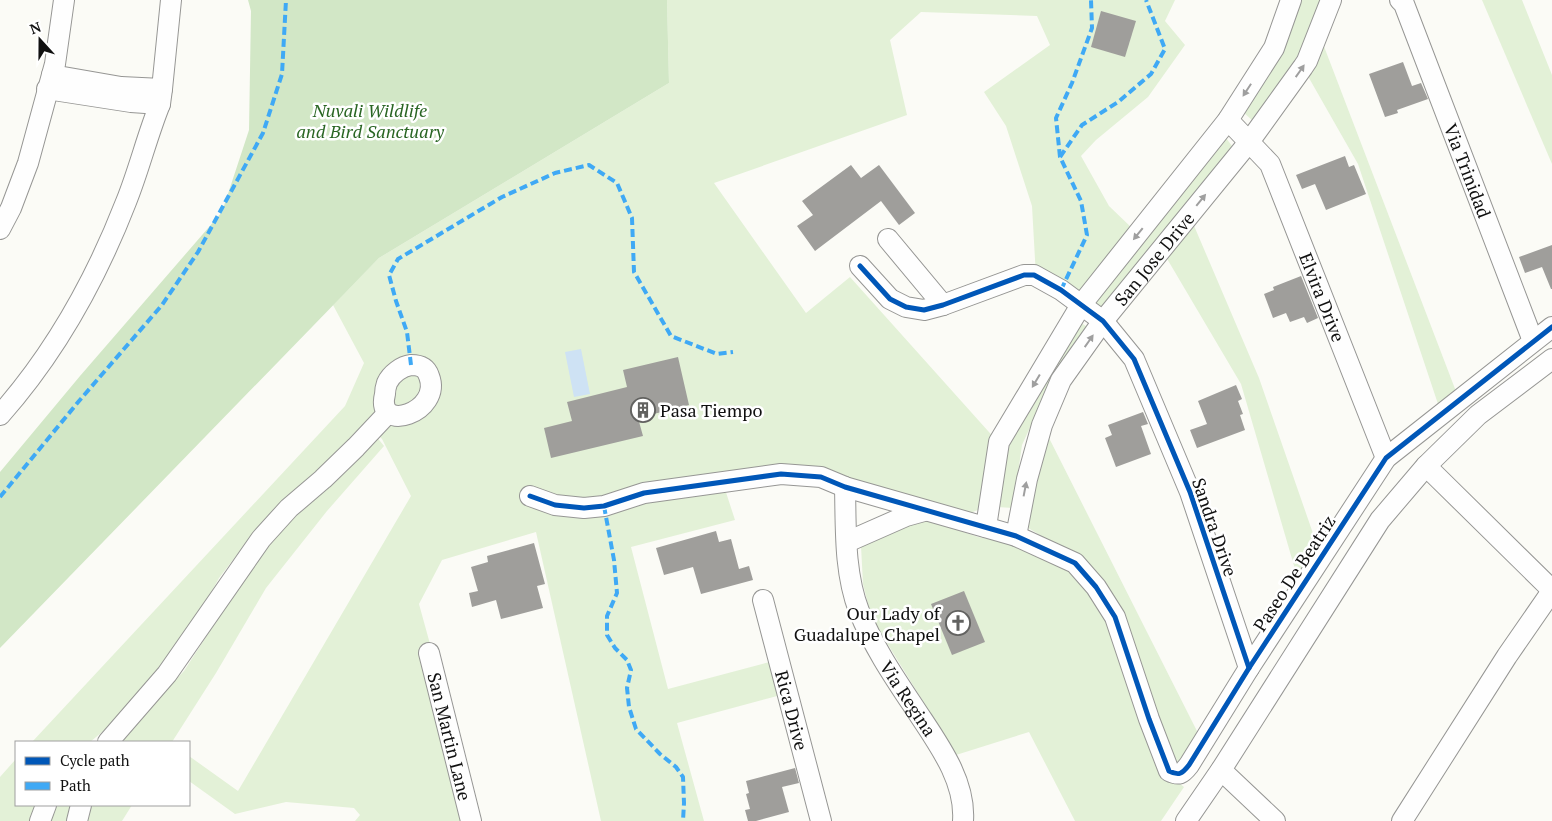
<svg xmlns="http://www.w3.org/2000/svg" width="1552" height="821" font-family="'PT Serif',serif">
  <rect width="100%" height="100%" fill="#fbfbf6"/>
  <g fill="#e3f1d7">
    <path d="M 667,0 L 1175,0 L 1165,21 L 1185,45 L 1148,97 L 1096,140 L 1081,156 L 1109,206 L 1133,229 L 1084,292 L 1067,291 L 1036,277 L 1032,206 L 1006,126 L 984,92 L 1050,45 L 1037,16 L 921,12 L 890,40 L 907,115 L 714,183 L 806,313 L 850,277 L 997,441 L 985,507 L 968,514 L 846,479 L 721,477 L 735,520 L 631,547 L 668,689 L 773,661 L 781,695 L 677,723 L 704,821 L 601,821 L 536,532 L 442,560 L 419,604 L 430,644 L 462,821 L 355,821 L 360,815 L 354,808 L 286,802 L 235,814 L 189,781 L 189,756 L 238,791 L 411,496 L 382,439 L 366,423 L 322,472 L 253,534 L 219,578 L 199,615 L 156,673 L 107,728 L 90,742 L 32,742 L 345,406 L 364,363 L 333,305 L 379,258 L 669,83 Z"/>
    <path d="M 1300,0 L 1322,0 L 1302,57 L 1254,122 L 1242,111 Z"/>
    <path d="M 1482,0 L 1522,0 L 1552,75 L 1552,164 Z"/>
    <path d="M 1320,36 L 1457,394 L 1440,410 L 1358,164 L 1305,71 Z"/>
    <path d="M 1223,134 L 1235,150 L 1102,311 L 1092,302 Z"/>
    <path d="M 1192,221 L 1259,378 L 1316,542 L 1297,576 L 1241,384 L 1166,257 Z"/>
    <path d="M 1078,321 L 1089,328 L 1057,368 L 1022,445 L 1013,508 L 997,507 L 1007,443 Z"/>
    <path d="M 376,436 L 384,446 L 327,511 L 266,588 L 216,673 L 172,742 L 119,742 L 135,721 L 184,671 L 222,612 L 258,560 L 285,526 L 349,469 Z"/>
    <path d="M 1048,436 L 1200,737 L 1177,768 L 1081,560 L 1025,526 Z"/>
    <path d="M 923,518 L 978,537 L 1011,543 L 1068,569 L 1090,593 L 1108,625 L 1167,774 L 1184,787 L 1161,821 L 1075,821 L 1029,732 L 956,755 L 879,630 L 869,608 L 863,584 L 861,546 Z"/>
    <path d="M 16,759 L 16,805 L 39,805 L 34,821 L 0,821 L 0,777 Z"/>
    <path d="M 51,805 L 73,805 L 70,821 L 44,821 Z"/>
    <path d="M 87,805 L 132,805 L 122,821 L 83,821 Z"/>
  </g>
  <path fill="#d2e7c6" d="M 248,0 L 667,0 L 669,83 L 379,258 L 0,648 L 0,472 L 80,376 L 222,212 L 249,130 L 251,11 Z"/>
  <path fill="#cee2f4" d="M 581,349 L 590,394 L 574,397 L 565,352 Z"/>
  <g fill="#9f9e9b">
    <path d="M 1101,11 L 1136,21 L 1125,57 L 1091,47 Z"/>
    <path d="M 1403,62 L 1412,86 L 1421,83 L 1428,99 L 1397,110 L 1398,113 L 1385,117 L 1369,74 Z"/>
    <path d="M 1345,156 L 1349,167 L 1354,165 L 1366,194 L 1326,210 L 1315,184 L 1302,189 L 1296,175 Z"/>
    <path d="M 851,165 L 861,178 L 879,165 L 915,213 L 899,225 L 881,201 L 815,251 L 797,226 L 813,215 L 802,201 Z"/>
    <path d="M 1552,245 L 1552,289 L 1551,289 L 1542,267 L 1525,273 L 1519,257 Z"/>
    <path d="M 1301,276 L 1318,318 L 1307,323 L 1304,317 L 1290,322 L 1286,313 L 1273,318 L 1264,294 L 1274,290 L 1273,287 Z"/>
    <path d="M 678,357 L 689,405 L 638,418 L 643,436 L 551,458 L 544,428 L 572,421 L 567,402 L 627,387 L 623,370 Z"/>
    <path d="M 1236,385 L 1242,399 L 1238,401 L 1243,414 L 1240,415 L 1245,430 L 1197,448 L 1190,430 L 1207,424 L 1198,401 Z"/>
    <path d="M 1143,412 L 1148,424 L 1141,426 L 1151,454 L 1116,467 L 1105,438 L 1112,435 L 1108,425 Z"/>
    <path d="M 716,531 L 719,542 L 731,539 L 739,569 L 749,566 L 753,580 L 701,594 L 693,567 L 664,575 L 656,548 Z"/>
    <path d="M 534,543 L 545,584 L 537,586 L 543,608 L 501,619 L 496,600 L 472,607 L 469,593 L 478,591 L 471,567 L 488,562 L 487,556 Z"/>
    <path d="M 964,591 L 985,642 L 952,655 L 931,604 Z"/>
    <path d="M 795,768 L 799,783 L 782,787 L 789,812 L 756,821 L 748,821 L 745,810 L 750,809 L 746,794 L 749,793 L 746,781 Z"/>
  </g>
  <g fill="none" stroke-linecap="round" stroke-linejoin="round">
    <defs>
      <g id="minor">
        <path id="s1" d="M 1400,0 L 1404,4 L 1533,341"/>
        <path d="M 52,75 L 121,87 L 162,89"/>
        <path d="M 47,89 L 131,102 L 160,104"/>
        <path id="s2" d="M 1228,120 L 1270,164 L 1386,458"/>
        <path d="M 0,229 L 11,208 L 28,163 L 55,64 L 64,0"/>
        <path d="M 888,239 L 943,305"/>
        <path d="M 860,266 L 890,299 L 906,307 L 924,310 L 943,305 L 1024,275 L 1034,275 L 1061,290 L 1103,321 L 1134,359 L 1190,492 L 1249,668"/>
        <path d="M 411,365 C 420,365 426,367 429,376 C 443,412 375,435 385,394 C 385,391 386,386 387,383 C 391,374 402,366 411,365 Z"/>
        <path d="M 0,415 C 55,353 96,279 126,202 C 139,170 147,136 160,104 L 162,89 L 171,0"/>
        <path d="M 1426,466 L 1552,590"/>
        <path id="s3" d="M 845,487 C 846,528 844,572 859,611 C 873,646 894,677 914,707 C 936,741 966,779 963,821"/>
        <path d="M 530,496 L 555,505 L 584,508 L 604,506 L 644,493 L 781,474 L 821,477 L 845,487 L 1016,536 L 1075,563 L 1096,587 L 1115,617 L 1149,719 L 1169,771 C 1179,776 1182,774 1189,765 L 1249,668 L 1386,458 L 1552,327"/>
        <path d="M 986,527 L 999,442 L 1081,305 L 1228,120 L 1274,48 L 1291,0"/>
        <path id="s4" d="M 1016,536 L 1027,479 L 1042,425 L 1061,380 L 1103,321 L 1249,142 L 1303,67 L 1307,61 L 1331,0"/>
        <path d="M 847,542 L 906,516 L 924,511"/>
        <path id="s5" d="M 763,600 L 821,821"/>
        <path id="s6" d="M 429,653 L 471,821"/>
        <path d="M 108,742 L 167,674 L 261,539 L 289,508 L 323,479 L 356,447 L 388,413"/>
        <path d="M 1221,770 L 1275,821"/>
        <path d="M 40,821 L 46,805"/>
        <path d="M 77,821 L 81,805"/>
        <path d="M 1186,821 L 1221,770 L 1380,520 L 1426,466 L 1478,415 L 1552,359"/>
        <path d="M 1402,821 L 1507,656 L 1552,591"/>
      </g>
    </defs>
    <use href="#minor" stroke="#969694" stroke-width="22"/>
    <use href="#minor" stroke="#fefefe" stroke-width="20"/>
    <g stroke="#3fa9f5" stroke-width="4" stroke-dasharray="8 4" stroke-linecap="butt">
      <path d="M 1060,157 L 1082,125 L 1118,102 L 1151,74 L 1165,49 L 1146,0"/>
      <path d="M 1061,290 L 1087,235 L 1081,201 L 1060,157 L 1056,118 L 1072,83 L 1092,28 L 1091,0"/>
      <path d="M 411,365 L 407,332 L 396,301 L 389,275 L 398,259 L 502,197 L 555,173 L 589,165 L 617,183 L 632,218 L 634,272 L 671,336 L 717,354 L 733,352"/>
      <path d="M 0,497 L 79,401 L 162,305 L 198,252 L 263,133 L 282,74 L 286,0"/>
      <path d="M 604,506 L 614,560 L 617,593 L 607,616 L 607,635 L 615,648 L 627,660 L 631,670 L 627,688 L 629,707 L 636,729 L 660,754 L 676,767 L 683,777 L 684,803 L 683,821"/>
    </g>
    <defs>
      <g id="cycleway">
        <path d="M 860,266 L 890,299 L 906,307 L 924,310 L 943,305 L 1024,275 L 1034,275 L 1061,290 L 1103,321 L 1134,359 L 1190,492 L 1249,668"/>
        <path d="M 530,496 L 555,505 L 584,508 L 604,506 L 644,493 L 781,474 L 821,477 L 845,487 L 1016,536 L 1075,563 L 1096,587 L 1115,617 L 1149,719 L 1169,771 C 1179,776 1182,774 1189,765 L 1249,668 L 1386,458 L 1552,327"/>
      </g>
    </defs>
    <use href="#cycleway" stroke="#fff" stroke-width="8"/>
    <use href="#cycleway" stroke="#0057b8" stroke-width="5"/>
  </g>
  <defs><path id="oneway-solid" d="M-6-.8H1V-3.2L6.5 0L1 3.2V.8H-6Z" transform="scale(1.25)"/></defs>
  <g fill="#9f9f9f">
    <use href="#oneway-solid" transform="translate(1300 71) rotate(-55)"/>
    <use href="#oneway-solid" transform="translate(1247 90) rotate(123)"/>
    <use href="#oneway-solid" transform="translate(1201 200) rotate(-51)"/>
    <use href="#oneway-solid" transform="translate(1138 234) rotate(129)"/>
    <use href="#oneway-solid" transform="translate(1089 341) rotate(-55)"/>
    <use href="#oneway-solid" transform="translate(1036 381) rotate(121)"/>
    <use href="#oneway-solid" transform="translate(1025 489) rotate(-79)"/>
  </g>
  <defs>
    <symbol id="building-ring" viewBox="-11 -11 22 22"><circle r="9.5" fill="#fff" stroke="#626260" stroke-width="1.5"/><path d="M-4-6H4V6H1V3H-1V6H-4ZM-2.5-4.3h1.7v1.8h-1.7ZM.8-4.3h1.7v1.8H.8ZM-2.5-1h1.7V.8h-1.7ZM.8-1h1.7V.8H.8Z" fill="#626260"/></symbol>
    <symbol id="church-ring" viewBox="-11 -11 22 22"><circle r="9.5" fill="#fff" stroke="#626260" stroke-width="1.5"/><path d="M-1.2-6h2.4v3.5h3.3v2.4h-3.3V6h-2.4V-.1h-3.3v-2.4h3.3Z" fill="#626260"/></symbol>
  </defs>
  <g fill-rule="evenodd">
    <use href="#building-ring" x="629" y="396" width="28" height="28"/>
    <use href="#church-ring" x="944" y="609" width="28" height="28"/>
  </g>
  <g text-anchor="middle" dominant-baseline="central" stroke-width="5" stroke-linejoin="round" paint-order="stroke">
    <g font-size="18" font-style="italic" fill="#296523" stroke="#fff">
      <text x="370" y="110">Nuvali Wildlife<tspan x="370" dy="21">and Bird Sanctuary</tspan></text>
    </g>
    <g font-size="18" fill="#101010" stroke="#fff">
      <text stroke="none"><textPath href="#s1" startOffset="184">Via Trinidad</textPath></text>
      <text stroke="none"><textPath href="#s4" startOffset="316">San Jose Drive</textPath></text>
      <text stroke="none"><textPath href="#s2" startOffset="204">Elvira Drive</textPath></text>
      <text transform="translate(1215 527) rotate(71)">Sandra Drive</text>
      <text transform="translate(1294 573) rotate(-57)">Paseo De Beatriz</text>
      <text stroke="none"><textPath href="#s3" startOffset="226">Via Regina</textPath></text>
      <text stroke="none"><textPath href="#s5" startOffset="114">Rica Drive</textPath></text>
      <text stroke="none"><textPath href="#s6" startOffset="86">San Martin Lane</textPath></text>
    </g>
    <g font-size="18" fill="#101010" stroke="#fff" text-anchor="start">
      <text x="660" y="410">Pasa Tiempo</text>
      <text x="940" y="613" text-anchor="end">Our Lady of<tspan x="940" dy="21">Guadalupe Chapel</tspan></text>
    </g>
  </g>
  <rect x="15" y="741" width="175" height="65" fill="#ffffff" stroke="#9f9f9f"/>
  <rect x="25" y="757" width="25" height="8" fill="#0057b8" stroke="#9f9f9f"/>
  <text x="60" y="766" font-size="15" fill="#101010">Cycle path</text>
  <rect x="25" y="782" width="25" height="8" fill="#3fa9f5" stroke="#9f9f9f"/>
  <text x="60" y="791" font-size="15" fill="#101010">Path</text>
  <g transform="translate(40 40) rotate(339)" stroke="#ffffff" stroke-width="4" paint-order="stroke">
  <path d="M0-4L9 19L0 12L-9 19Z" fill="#101010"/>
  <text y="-8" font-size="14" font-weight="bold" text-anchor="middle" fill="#101010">N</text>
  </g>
</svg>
